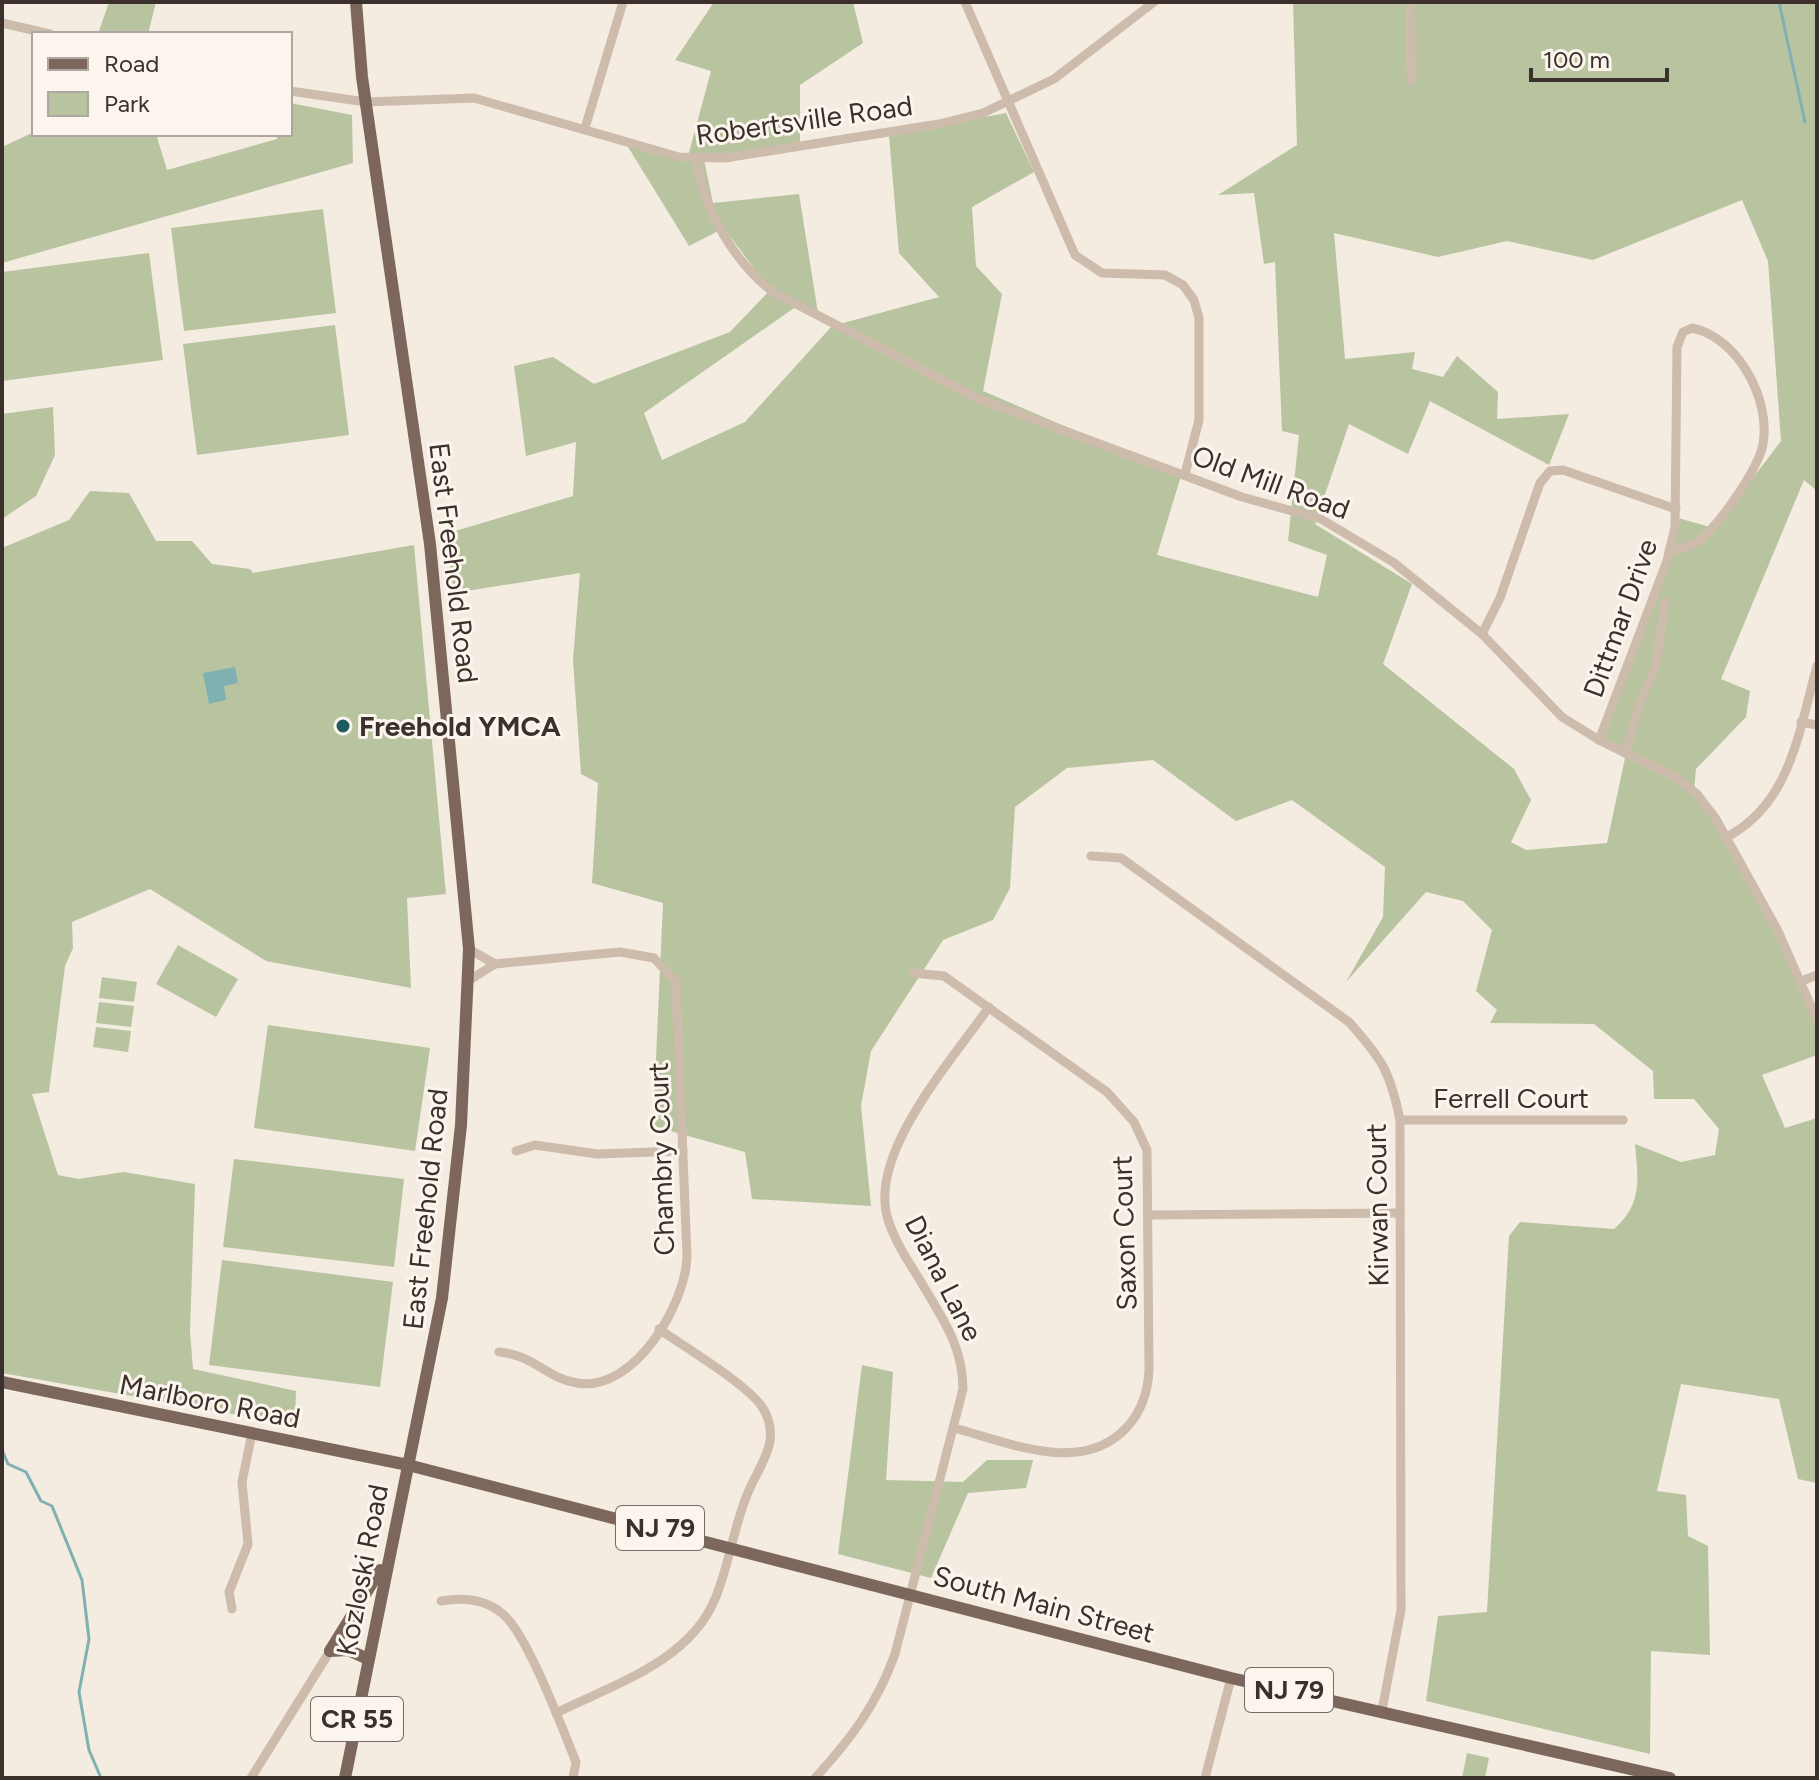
<svg xmlns="http://www.w3.org/2000/svg" width="1819" height="1780" font-family="Figtree,sans-serif">
  <rect width="100%" height="100%" fill="#f4ebe1"/>
  <g fill="#b8c4a0" fill-rule="evenodd">
    <path d="M 109,2 L 156,2 L 148,34 L 98,34 Z"/>
    <path d="M 714,2 L 853,2 L 863,43 L 800,85 L 800,143 L 704,160 L 713,203 L 799,194 L 819,319 L 797,306 L 644,413 L 662,460 L 745,422 L 832,326 L 939,297 L 899,253 L 889,135 L 1006,113 L 1034,172 L 972,207 L 976,266 L 1002,294 L 983,391 L 1181,476 L 1157,555 L 1318,597 L 1327,555 L 1288,541 L 1299,435 L 1282,431 L 1275,262 L 1264,264 L 1254,193 L 1218,195 L 1297,145 L 1293,2 L 1814,2 L 1817,14 L 1817,491 L 1804,480 L 1721,679 L 1750,691 L 1746,717 L 1696,769 L 1694,792 L 1768,908 L 1817,1023 L 1817,1055 L 1762,1075 L 1785,1128 L 1817,1118 L 1817,1483 L 1798,1479 L 1779,1399 L 1681,1384 L 1657,1491 L 1686,1495 L 1688,1536 L 1708,1546 L 1710,1655 L 1651,1651 L 1650,1754 L 1426,1701 L 1438,1616 L 1487,1612 L 1509,1236 L 1520,1222 L 1614,1229 C 1643,1204 1638,1178 1635,1144 L 1681,1162 L 1715,1155 L 1719,1129 L 1694,1099 L 1654,1099 L 1653,1071 L 1594,1024 L 1490,1023 L 1497,1010 L 1476,991 L 1492,930 L 1463,901 L 1426,892 L 1346,982 L 1383,917 L 1385,867 L 1292,800 L 1236,821 L 1153,760 L 1067,768 L 1015,807 L 1010,888 L 993,920 L 943,940 L 871,1051 L 861,1106 L 871,1206 L 752,1199 L 745,1152 L 653,1126 L 663,903 L 592,883 L 598,783 L 581,774 L 573,660 L 580,573 L 454,593 L 445,534 L 573,496 L 576,442 L 526,456 L 514,366 L 553,357 L 594,384 L 730,332 L 770,290 L 724,228 L 689,246 L 625,142 L 687,160 L 711,71 L 675,60 ZM 1742,200 L 1768,261 L 1781,441 L 1703,544 L 1710,527 L 1678,518 L 1600,745 L 1625,758 L 1607,843 L 1526,850 L 1511,842 L 1531,800 L 1514,769 L 1383,664 L 1412,584 L 1315,524 L 1349,424 L 1408,454 L 1430,401 L 1549,465 L 1569,414 L 1497,419 L 1498,392 L 1457,356 L 1443,377 L 1412,369 L 1415,352 L 1345,359 L 1334,233 L 1438,257 L 1507,241 L 1593,260 Z"/>
    <path d="M 290,103 L 352,115 L 353,163 L 2,263 L 2,147 L 34,132 L 156,134 L 167,170 L 277,139 L 278,134 L 290,134 Z"/>
    <path d="M 323,209 L 336,313 L 184,331 L 171,228 Z"/>
    <path d="M 149,253 L 163,360 L 2,381 L 2,272 Z"/>
    <path d="M 335,325 L 349,435 L 197,455 L 183,344 Z"/>
    <path d="M 53,407 L 55,455 L 36,496 L 2,519 L 2,414 Z"/>
    <path d="M 90,491 L 129,493 L 156,541 L 192,541 L 212,564 L 250,569 L 253,573 L 414,545 L 446,894 L 407,898 L 411,988 L 266,961 L 150,889 L 72,922 L 73,948 L 65,966 L 49,1092 L 32,1094 L 58,1175 L 78,1179 L 124,1172 L 195,1184 L 190,1331 L 193,1369 L 296,1391 L 295,1425 L 2,1373 L 2,548 L 69,520 Z"/>
    <path d="M 178,945 L 238,979 L 216,1017 L 156,984 Z"/>
    <path d="M 102,977 L 137,982 L 134,1002 L 99,998 Z"/>
    <path d="M 99,1002 L 134,1006 L 131,1027 L 96,1023 Z"/>
    <path d="M 268,1025 L 430,1048 L 415,1151 L 254,1128 Z"/>
    <path d="M 96,1027 L 131,1031 L 128,1052 L 93,1047 Z"/>
    <path d="M 234,1159 L 404,1179 L 394,1267 L 223,1247 Z"/>
    <path d="M 222,1260 L 393,1282 L 380,1387 L 209,1365 Z"/>
    <path d="M 862,1365 L 893,1372 L 886,1480 L 963,1482 L 987,1460 L 1033,1460 L 1026,1488 L 968,1493 L 931,1578 L 838,1554 Z"/>
    <path d="M 1467,1753 L 1489,1758 L 1485,1778 L 1462,1778 Z"/>
  </g>
  <path fill="#7fb0b2" d="M 235,667 L 238,683 L 224,686 L 226,700 L 209,704 L 203,673 Z"/>
  <g fill="none" stroke-linecap="round" stroke-linejoin="round">
    <g stroke="#7fb0b2" stroke-width="3">
      <path d="M 1779,2 L 1805,122"/>
      <path d="M 2,1450 L 8,1464 L 26,1472 L 41,1501 L 52,1506 L 82,1580 L 89,1639 L 79,1692 L 89,1750 L 101,1778"/>
    </g>
    <g stroke="#cdbbac" stroke-width="9">
      <path d="M 965,2 L 1075,255 L 1102,273 L 1165,275 L 1183,285 L 1194,300 L 1199,318 L 1199,420 L 1185,474"/>
      <path d="M 1410,2 L 1411,81"/>
      <path d="M 2,23 L 50,34"/>
      <path d="M 290,91 L 366,102 L 474,98 L 679,157 L 725,158 L 939,124 L 983,113 L 1054,79 L 1154,2"/>
      <path d="M 585,128 L 623,2"/>
      <path d="M 697,160 C 702,208 735,263 773,292 L 979,399 L 1242,497 L 1321,519 L 1393,562 L 1482,634 L 1562,717 L 1599,740 L 1675,777 L 1697,794 L 1716,819 L 1778,931 L 1817,1020"/>
      <path d="M 1482,634 L 1500,598 L 1540,483 L 1550,471 L 1563,470 L 1676,509"/>
      <path d="M 1801,722 L 1817,725"/>
      <path d="M 1599,740 L 1667,561 L 1675,527 L 1677,347 L 1683,332 L 1692,328 C 1738,337 1771,400 1763,444 C 1759,468 1718,527 1698,541 C 1690,547 1679,549 1669,551"/>
      <path d="M 1626,753 L 1638,708 L 1656,665 L 1665,602"/>
      <path d="M 1725,838 C 1791,805 1799,730 1817,666"/>
      <path d="M 1091,856 L 1121,858 L 1349,1022 C 1382,1059 1390,1071 1400,1120 L 1401,1610 L 1382,1710"/>
      <path d="M 469,949 L 495,964"/>
      <path d="M 913,973 L 944,976 L 1107,1092 L 1134,1122 L 1147,1150 L 1149,1370 C 1148,1392 1142,1410 1128,1426 C 1083,1477 1008,1442 954,1428"/>
      <path d="M 468,981 L 495,964 L 620,952 L 654,958 L 676,982 L 687,1256 C 686,1304 634,1393 577,1383 C 546,1378 534,1355 499,1352"/>
      <path d="M 1802,981 L 1817,975"/>
      <path d="M 1400,1120 L 1623,1120"/>
      <path d="M 516,1151 L 535,1145 L 597,1154 L 683,1151"/>
      <path d="M 1149,1215 L 1400,1213"/>
      <path d="M 441,1601 C 464,1597 487,1599 505,1616 C 529,1639 562,1728 576,1762 L 573,1778"/>
      <path d="M 232,1609 L 229,1592 L 248,1544 L 242,1482 L 252,1433"/>
      <path d="M 556,1713 C 612,1685 689,1662 715,1599 C 729,1566 733,1529 747,1495 C 758,1466 782,1443 764,1410 C 751,1386 684,1347 659,1329"/>
      <path d="M 251,1778 L 330,1651"/>
      <path d="M 815,1778 C 851,1739 877,1704 895,1654 L 963,1389 C 963,1348 944,1321 924,1287 C 911,1265 894,1242 887,1216 C 870,1151 953,1059 989,1007"/>
      <path d="M 1205,1778 L 1231,1678"/>
    </g>
    <g stroke="#7d675c" stroke-width="12">
      <path d="M 2,1382 L 408,1465 L 1231,1678 L 1670,1778"/>
      <path d="M 330,1651 L 380,1570"/>
      <path d="M 330,1651 L 348,1650 L 368,1659"/>
      <path d="M 345,1778 L 442,1298 L 461,1125 L 469,949 L 430,544 L 362,77 L 356,2"/>
    </g>
  </g>
  <circle fill="#1f5a5e" stroke="#fbf5ee" stroke-width="3" cx="343" cy="726" r="8"/>
  <g text-anchor="middle" dominant-baseline="central" stroke-width="6" stroke-linejoin="round" paint-order="stroke">
    <g fill="#fbf5ee" stroke="#756b66" stroke-width="2">
      <rect x="616" y="1506" width="88" height="44" rx="6"/>
      <rect x="1245" y="1668" width="88" height="44" rx="6"/>
      <rect x="311" y="1697" width="92" height="44" rx="6"/>
    </g>
    <g font-size="26" font-weight="bold" fill="#3b302b">
      <text x="660" y="1528">NJ 79</text>
      <text x="1289" y="1690">NJ 79</text>
      <text x="357" y="1719">CR 55</text>
    </g>
    <g font-size="28" fill="#3b302b" stroke="#fbf5ee">
      <text transform="translate(804 120) rotate(-8)">Robertsville Road</text>
      <text transform="translate(1271 482) rotate(20)">Old Mill Road</text>
      <text transform="translate(454 563) rotate(83)">East Freehold Road</text>
      <text transform="translate(1620 618) rotate(-70)">Dittmar Drive</text>
      <text x="1511" y="1098">Ferrell Court</text>
      <text transform="translate(661 1159) rotate(-92)">Chambry Court</text>
      <text transform="translate(1377 1205) rotate(-91)">Kirwan Court</text>
      <text transform="translate(425 1209) rotate(-84)">East Freehold Road</text>
      <text transform="translate(1124 1233) rotate(-92)">Saxon Court</text>
      <text transform="translate(944 1278) rotate(63)">Diana Lane</text>
      <text transform="translate(210 1401) rotate(11)">Marlboro Road</text>
      <text transform="translate(362 1570) rotate(-79)">Kozloski Road</text>
      <text transform="translate(1044 1604) rotate(15)">South Main Street</text>
    </g>
    <g font-size="28" font-weight="bold" fill="#3b302b" stroke="#fbf5ee" text-anchor="start">
      <text x="359" y="726">Freehold YMCA</text>
    </g>
  </g>
  <rect width="1819" height="1780" fill="none" stroke="#3b302b" stroke-width="8"/>
  <rect x="32" y="32" width="260" height="104" fill="#fbf5ee" stroke="#aea6a0" stroke-width="2"/>
  <rect x="48" y="58" width="40" height="12" fill="#7d675c" stroke="#aea6a0" stroke-width="2"/>
  <text x="104" y="72" font-size="24" fill="#3b302b">Road</text>
  <rect x="48" y="92" width="40" height="24" fill="#b8c4a0" stroke="#aea6a0" stroke-width="2"/>
  <text x="104" y="112" font-size="24" fill="#3b302b">Park</text>
  <path d="M1531 68v12h136v-12" fill="none" stroke="#3b302b" stroke-width="4"/>
  <text x="1543" y="68" font-size="24" fill="#3b302b" stroke="#fbf5ee" stroke-width="6" paint-order="stroke">100 m</text>
</svg>
